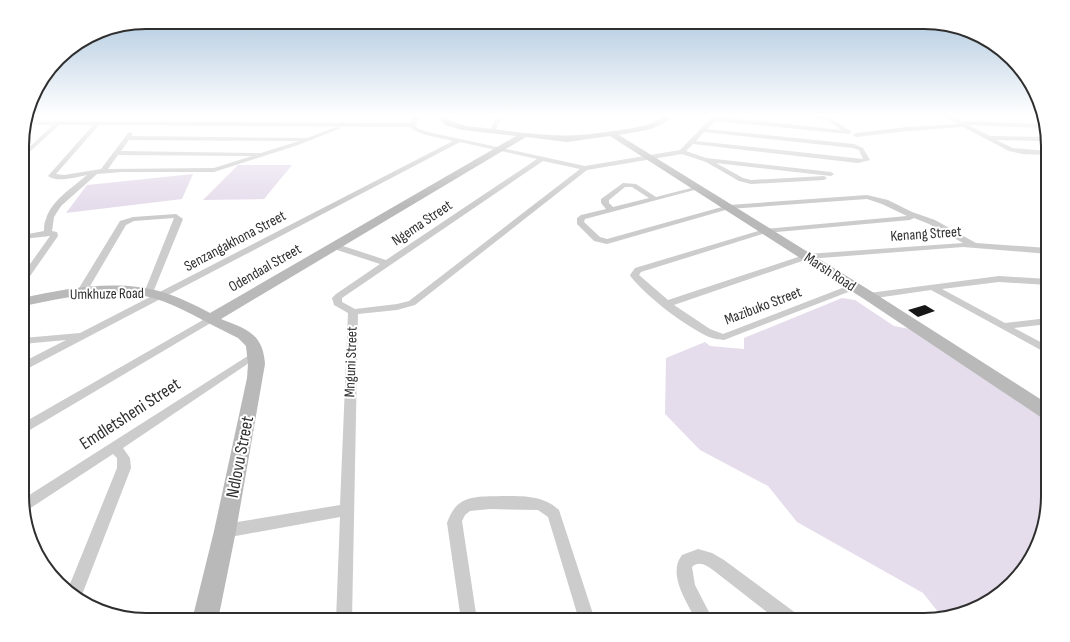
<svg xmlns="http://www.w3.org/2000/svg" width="1070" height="642" font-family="'Sofia Sans Condensed',sans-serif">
  <rect width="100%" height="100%" fill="#fff"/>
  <g fill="#e6ddec">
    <path d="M 238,165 L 292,165 L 264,199 L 203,200 Z"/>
    <path d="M 193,174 L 182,199 L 66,213 L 87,185 Z"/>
    <path d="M 842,298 L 855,300 L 894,326 L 910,329 L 1048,418 L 1048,504 L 1031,558 L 986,603 L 942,617 L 923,593 L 797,522 L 768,486 L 700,450 L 665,414 L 666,358 L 705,342 L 710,346 L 744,349 L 744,338 Z"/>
  </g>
  <path fill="#161616" d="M 925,305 L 935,311 L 918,317 L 908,310 Z"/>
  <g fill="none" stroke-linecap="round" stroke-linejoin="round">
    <g fill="#ccc" fill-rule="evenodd">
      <path d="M 414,116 L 420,116 L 415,125 L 417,128 L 428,132 L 585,166 L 680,150 L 713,116 L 841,130 L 828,120 L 802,116 L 831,118 L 852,132 L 849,134 L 715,121 L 707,129 L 854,144 L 863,148 L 870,160 L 858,163 L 693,144 L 686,151 L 706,158 L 831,172 L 834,174 L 831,176 L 716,163 L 743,178 L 751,180 L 824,176 L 827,178 L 824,180 L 751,184 L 739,181 L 706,162 L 682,154 L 587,170 L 415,305 L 397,310 L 358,314 L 352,620 L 336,620 L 340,517 L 225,538 L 220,536 L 218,531 L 220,526 L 225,524 L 340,505 L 348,313 L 334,305 L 332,298 L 336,294 L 380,264 L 331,248 L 330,246 L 334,244 L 337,244 L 386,260 L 537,159 L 460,142 L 23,371 L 23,362 L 66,340 L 23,344 L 23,338 L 80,333 L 453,141 C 442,138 417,135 410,127 L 99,125 L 56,174 L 64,175 L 101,169 L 128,133 L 130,132 L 133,134 L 131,136 L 307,138 L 336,127 L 341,128 L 298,145 L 214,172 L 122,172 L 97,174 L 61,206 L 54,217 L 52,231 L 57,232 L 58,236 L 26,282 L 23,283 L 23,274 L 50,236 L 23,239 L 23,235 L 44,231 C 44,227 44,223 46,219 C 51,201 73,187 87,175 C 76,177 57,183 48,176 L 93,125 L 59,125 L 23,158 L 23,153 L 53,125 L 25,125 L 26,121 L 410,123 ZM 704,132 L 853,148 L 859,150 L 863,159 L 696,141 ZM 129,140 L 299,141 L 261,153 L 121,151 ZM 118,155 L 252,156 L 214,168 L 108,169 ZM 543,161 L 580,169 L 409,301 L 397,304 L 355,309 L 342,302 L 342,298 Z"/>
      <path d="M 944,116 L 951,116 L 961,121 L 1043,124 L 1044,128 L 968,125 L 990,136 L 1048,137 L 1048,141 L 996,140 L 1013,148 L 1048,151 L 1048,155 L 1022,154 L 1009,151 L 963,127 L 907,131 L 856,137 L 853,135 L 856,133 L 907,127 L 958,124 Z"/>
      <path d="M 496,118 L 501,119 L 494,133 L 490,133 L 489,132 Z"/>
      <path d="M 623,183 L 636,184 L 656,197 L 699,186 L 702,188 L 585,219 L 584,222 L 600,237 L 607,239 L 729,205 L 867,195 L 888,200 L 912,212 L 935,220 L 976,243 L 1048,248 L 1048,254 L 963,247 L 808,259 L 674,305 L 710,329 L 723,334 L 850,285 L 853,284 L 858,287 L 856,289 L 724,340 C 719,339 714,339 709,337 C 685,326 647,297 631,277 L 630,275 L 635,268 L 765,229 L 907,216 L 882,204 L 867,199 L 729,209 L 607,244 L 594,241 L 577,224 L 577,218 L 581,215 L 606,209 L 601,203 L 601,199 ZM 625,187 L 632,187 L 649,198 L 613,207 L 609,203 L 609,200 ZM 914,218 L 929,224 L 963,243 L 807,254 L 668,300 L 639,275 L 641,272 L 766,233 L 910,220 Z"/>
      <path d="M 176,214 L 183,219 L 152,295 L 149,296 L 144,293 L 174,218 L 134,221 L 126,225 L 86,293 L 81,296 L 78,295 L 76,293 L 120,221 L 133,217 Z"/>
      <path d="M 999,276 L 1048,279 L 1048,285 L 999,282 L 942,289 L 1005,323 L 1048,318 L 1048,324 L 1014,328 L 1048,346 L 1048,354 L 931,290 L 869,299 L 864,296 L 869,293 Z"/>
      <path d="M 210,316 L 215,319 L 214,321 L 23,434 L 23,423 Z"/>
      <path d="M 257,350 L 261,351 L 262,353 L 261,355 L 123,448 L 130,458 L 131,468 L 80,600 L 68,589 L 117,468 L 117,458 L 113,454 L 23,513 L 23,499 Z"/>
      <path d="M 501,496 C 522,496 543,495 559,510 L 595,620 L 579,620 L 548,517 L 538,510 L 490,509 L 470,511 L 465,515 L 462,521 L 477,620 L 461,620 L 447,523 C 457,494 475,497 501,496 Z"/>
      <path d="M 698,549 L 712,553 L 724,560 L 797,614 L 799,620 L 777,620 L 713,570 C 707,566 699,560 692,567 L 695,585 L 713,620 L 696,620 C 687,602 667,574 682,555 Z"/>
    </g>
    <path fill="#b9b9b9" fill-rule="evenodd" d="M 438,116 L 446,116 L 451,121 L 466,126 C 509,130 554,140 598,133 C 614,131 631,129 646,125 C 658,122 659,116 672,116 C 659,131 637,131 619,135 L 874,293 L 1048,404 L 1048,420 L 1042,418 L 864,299 L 610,136 L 567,142 L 526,137 L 221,319 C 246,329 263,333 265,364 L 236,531 L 218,620 L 192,620 L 214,531 L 247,378 L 248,364 L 246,346 L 238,338 L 230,334 C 205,322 180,306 153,298 C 114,286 62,298 23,306 L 23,298 C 68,288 117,279 162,292 C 179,297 195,305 210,313 L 516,136 L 462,130 L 445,125 Z"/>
  </g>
  <linearGradient id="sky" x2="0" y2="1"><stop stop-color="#a9c4dc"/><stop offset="0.56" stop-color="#fff"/><stop offset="1" stop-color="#fff" stop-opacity="0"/></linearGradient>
  <rect width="1070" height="206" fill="url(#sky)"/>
  <g text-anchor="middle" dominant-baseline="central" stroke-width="4" stroke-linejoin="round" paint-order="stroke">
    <g font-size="15" fill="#2f2f2f" stroke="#fff">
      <text transform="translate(422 223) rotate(-34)">Ngema Street</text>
      <text transform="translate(926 234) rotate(-4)">Kenang Street</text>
      <text transform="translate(235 241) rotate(-28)">Senzangakhona Street</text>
      <text transform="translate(265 268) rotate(-30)">Odendaal Street</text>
      <text transform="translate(830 272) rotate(33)">Marsh Road</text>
      <text transform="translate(107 294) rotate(-1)">Umkhuze Road</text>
      <text transform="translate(763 306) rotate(-21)">Mazibuko Street</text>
      <text transform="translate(351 362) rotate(-88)">Mnguni Street</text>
    </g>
    <g font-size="18" fill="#2f2f2f" stroke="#fff">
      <text transform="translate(130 414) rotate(-33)">Emdletsheni Street</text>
      <text transform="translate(240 457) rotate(-79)">Ndlovu Street</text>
    </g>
  </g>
  <path d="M0 0H1070V642H0ZM146 29H924A117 117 0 0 1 1041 146V496A117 117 0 0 1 924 613H146A117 117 0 0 1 29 496V146A117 117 0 0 1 146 29Z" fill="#fff" fill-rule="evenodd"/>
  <path fill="none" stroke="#2f2f2f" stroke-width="2" d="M146 29H924A117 117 0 0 1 1041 146V496A117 117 0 0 1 924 613H146A117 117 0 0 1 29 496V146A117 117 0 0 1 146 29Z"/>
</svg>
